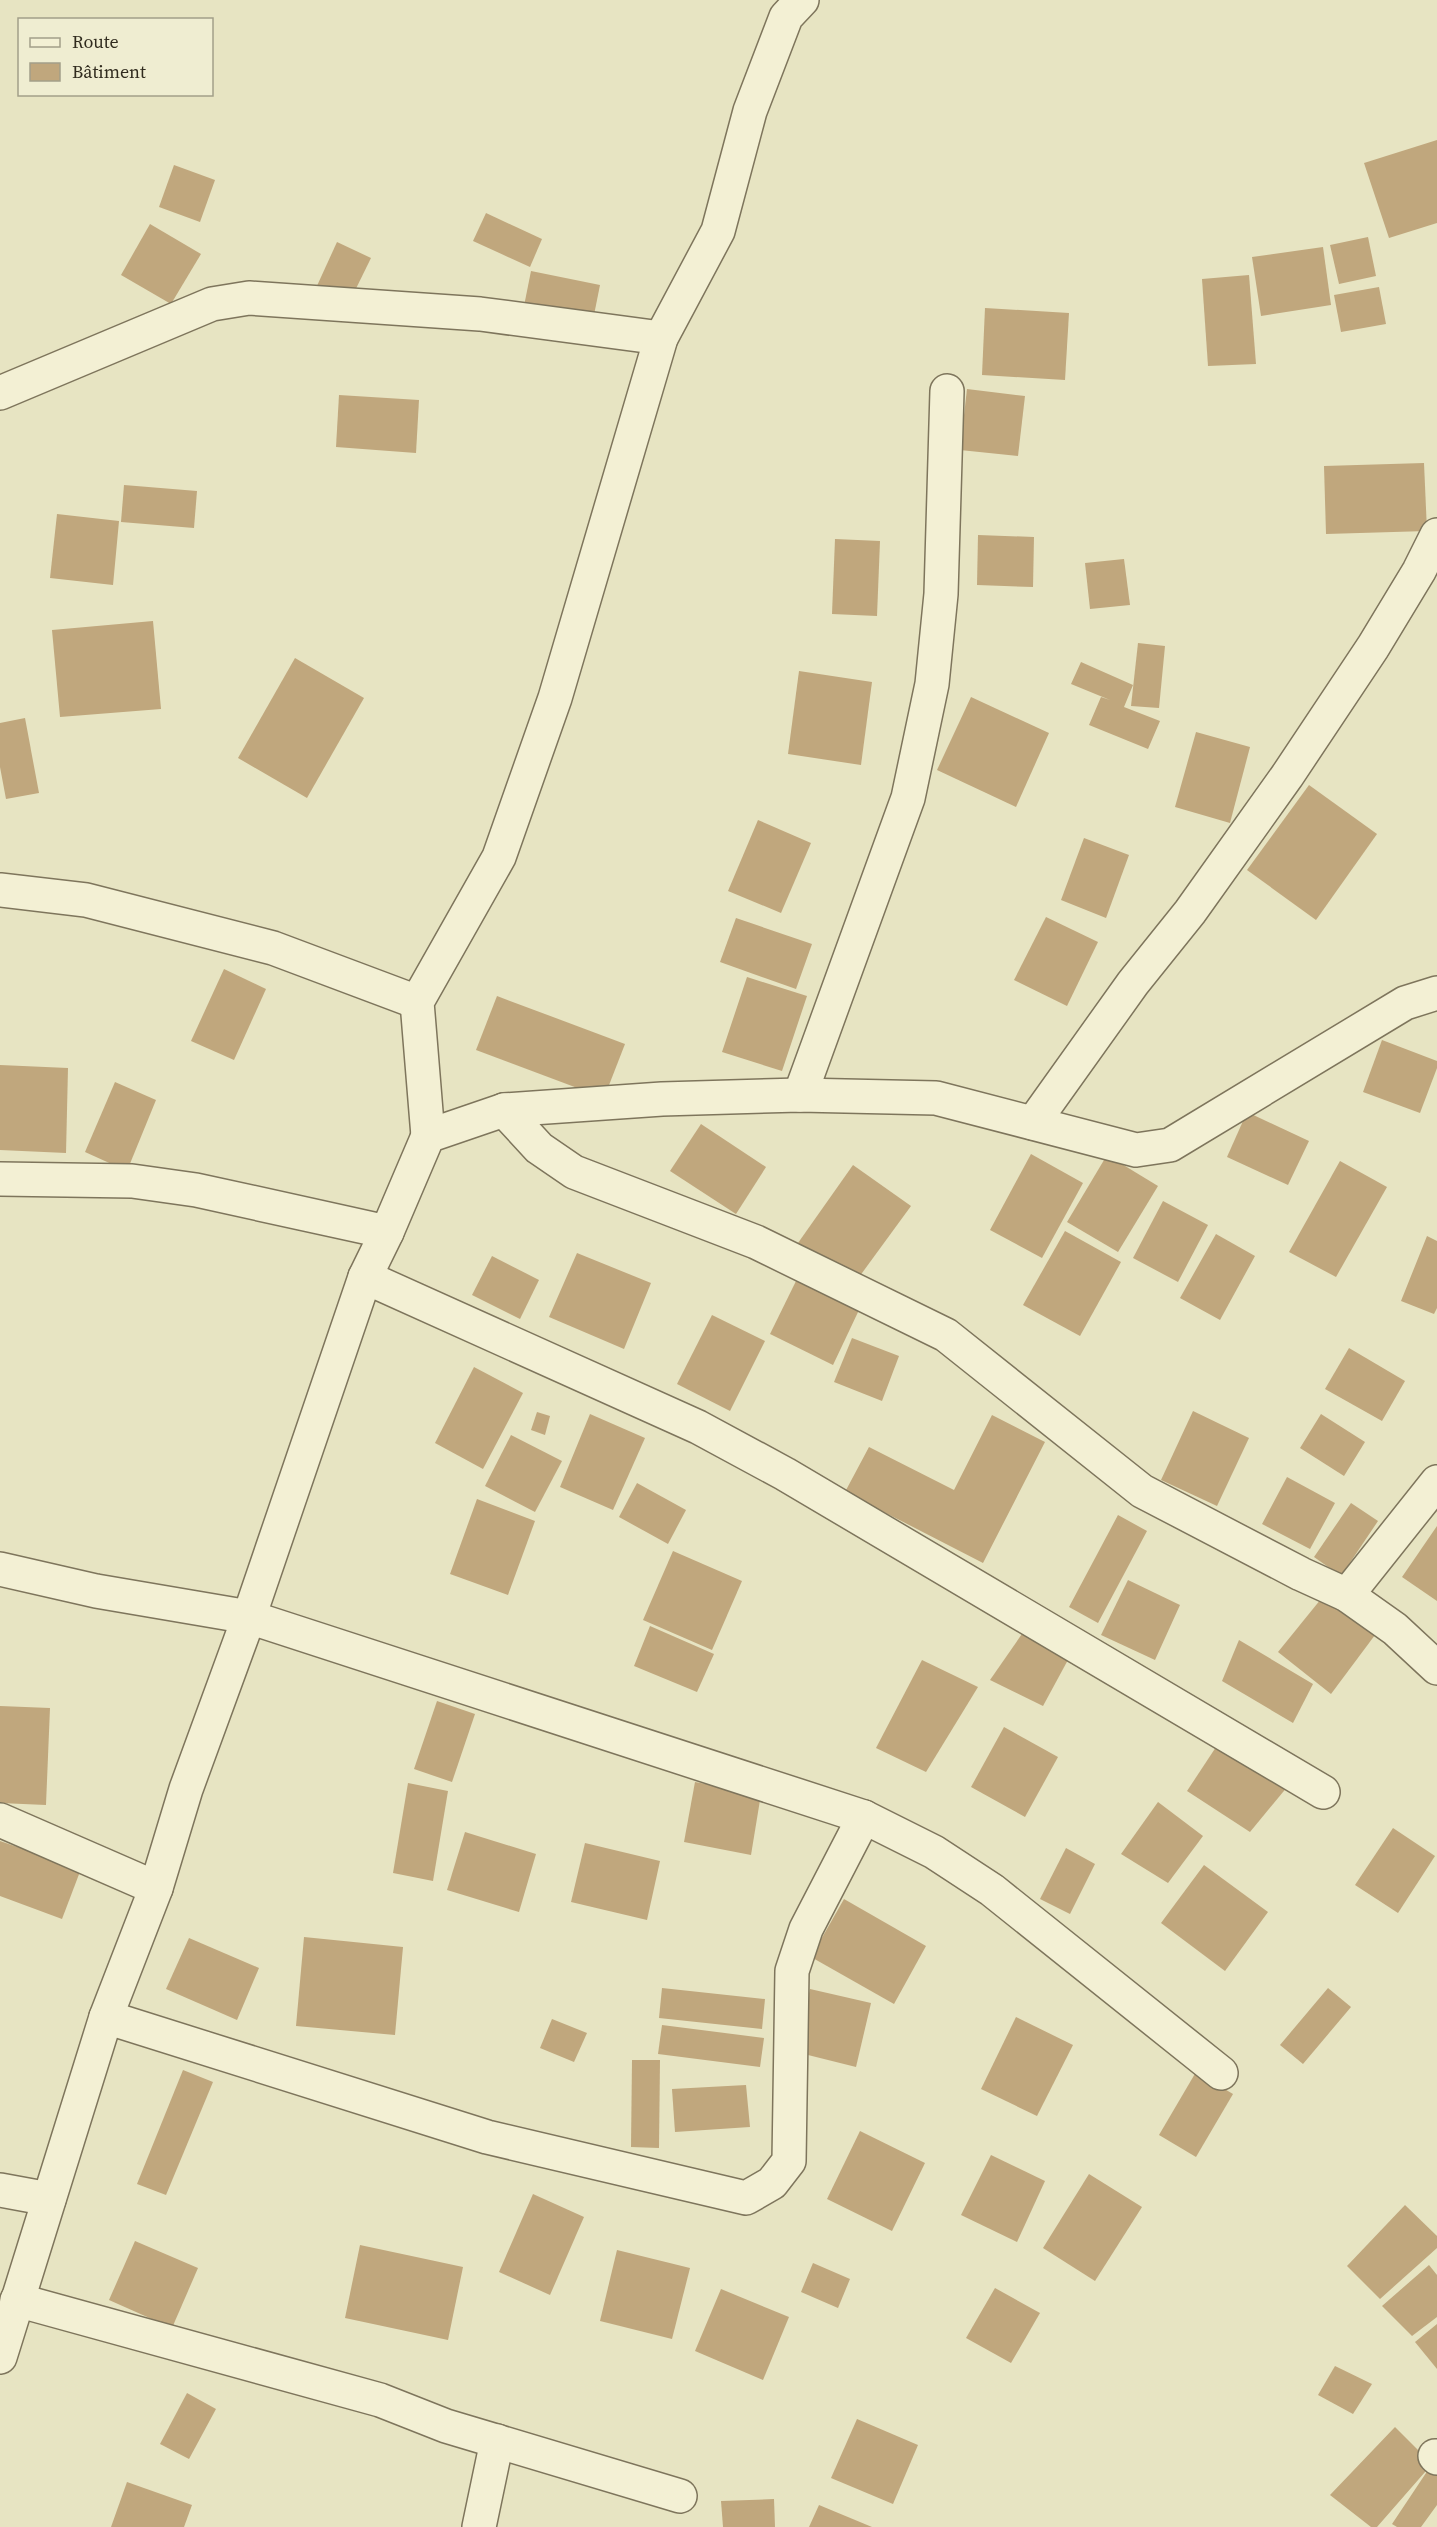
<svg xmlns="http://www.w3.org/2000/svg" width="1437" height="2527" font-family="'Source Serif 4',serif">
  <rect width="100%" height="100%" fill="#e7e4c2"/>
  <g fill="#c0a77d">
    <path d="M 1437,140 L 1437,223 L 1389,238 L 1364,163 Z"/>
    <path d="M 174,165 L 215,180 L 200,222 L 159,207 Z"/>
    <path d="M 486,213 L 542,239 L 530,267 L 473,241 Z"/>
    <path d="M 150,224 L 201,254 L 171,304 L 121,275 Z"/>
    <path d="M 1368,237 L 1376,276 L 1339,284 L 1330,245 Z"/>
    <path d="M 337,242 L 371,258 L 343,315 L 311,299 Z"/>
    <path d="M 1323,247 L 1331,305 L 1261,316 L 1252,257 Z"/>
    <path d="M 531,271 L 600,285 L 588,345 L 519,331 Z"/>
    <path d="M 1249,275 L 1256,364 L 1208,366 L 1202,279 Z"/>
    <path d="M 1379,287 L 1386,324 L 1341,332 L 1334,295 Z"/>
    <path d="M 985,308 L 1069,313 L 1065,380 L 982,375 Z"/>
    <path d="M 967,389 L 1025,396 L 1018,456 L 960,450 Z"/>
    <path d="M 339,395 L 419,400 L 416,453 L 336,447 Z"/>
    <path d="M 1424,463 L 1427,531 L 1326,534 L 1324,466 Z"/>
    <path d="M 124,485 L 197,491 L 194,528 L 121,522 Z"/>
    <path d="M 57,514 L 119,521 L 113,585 L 50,578 Z"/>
    <path d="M 978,535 L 1034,537 L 1033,587 L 977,585 Z"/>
    <path d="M 835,539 L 880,541 L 877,616 L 832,614 Z"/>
    <path d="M 1124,559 L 1130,605 L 1090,609 L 1085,563 Z"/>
    <path d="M 153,621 L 161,709 L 60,717 L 52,630 Z"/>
    <path d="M 1138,643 L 1165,646 L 1159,708 L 1131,706 Z"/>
    <path d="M 295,658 L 364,698 L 307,798 L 238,758 Z"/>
    <path d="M 1081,662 L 1133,685 L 1124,707 L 1160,721 L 1148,749 L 1089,725 L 1101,697 L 1110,700 L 1071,684 Z"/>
    <path d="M 799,671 L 872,682 L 861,765 L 788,754 Z"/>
    <path d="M 971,697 L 1049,733 L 1016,807 L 937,770 Z"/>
    <path d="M 25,718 L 39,793 L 6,799 L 0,767 L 0,723 Z"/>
    <path d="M 1196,732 L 1250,747 L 1230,823 L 1175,807 Z"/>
    <path d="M 1309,785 L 1377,834 L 1316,920 L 1247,870 Z"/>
    <path d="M 758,820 L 811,843 L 781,913 L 728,891 Z"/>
    <path d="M 1084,838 L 1129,855 L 1106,918 L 1061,900 Z"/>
    <path d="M 1046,917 L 1098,942 L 1067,1006 L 1014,980 Z"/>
    <path d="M 736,918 L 812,944 L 796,989 L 720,962 Z"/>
    <path d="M 224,969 L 266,989 L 234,1060 L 191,1041 Z"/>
    <path d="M 747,977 L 807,996 L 782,1071 L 722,1052 Z"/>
    <path d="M 497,996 L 625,1044 L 604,1098 L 476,1050 Z"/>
    <path d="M 1382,1040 L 1437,1061 L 1437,1068 L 1420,1113 L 1363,1092 Z"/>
    <path d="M 0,1065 L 68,1068 L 66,1153 L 0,1150 Z"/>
    <path d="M 115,1082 L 156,1100 L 127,1171 L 85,1152 Z"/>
    <path d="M 1247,1112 L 1309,1141 L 1288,1185 L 1227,1157 Z"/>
    <path d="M 701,1124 L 766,1167 L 736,1214 L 670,1171 Z"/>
    <path d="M 1031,1154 L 1083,1183 L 1042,1258 L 990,1230 Z"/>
    <path d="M 1107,1155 L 1158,1186 L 1118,1252 L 1067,1222 Z"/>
    <path d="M 1340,1161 L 1387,1187 L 1336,1277 L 1289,1252 Z"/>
    <path d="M 853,1165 L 911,1206 L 854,1284 L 798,1243 Z"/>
    <path d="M 1163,1201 L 1208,1225 L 1178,1282 L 1133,1258 Z"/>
    <path d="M 1065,1231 L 1121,1262 L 1080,1336 L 1023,1305 Z"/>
    <path d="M 1216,1234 L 1255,1256 L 1220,1320 L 1180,1298 Z"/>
    <path d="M 1427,1236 L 1437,1241 L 1437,1308 L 1434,1314 L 1401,1301 Z"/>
    <path d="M 577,1253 L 651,1283 L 624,1349 L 549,1317 Z"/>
    <path d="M 492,1256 L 539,1280 L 520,1319 L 472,1295 Z"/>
    <path d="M 797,1279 L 859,1310 L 833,1365 L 770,1334 Z"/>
    <path d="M 712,1315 L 765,1341 L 730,1411 L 677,1384 Z"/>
    <path d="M 852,1338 L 899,1356 L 882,1401 L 834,1382 Z"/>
    <path d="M 1349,1348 L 1405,1381 L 1382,1421 L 1325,1389 Z"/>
    <path d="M 474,1367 L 523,1393 L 483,1469 L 435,1443 Z"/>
    <path d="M 1193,1411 L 1249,1438 L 1217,1506 L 1161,1480 Z"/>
    <path d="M 537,1412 L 550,1416 L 545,1435 L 531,1430 Z"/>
    <path d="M 590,1414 L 645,1438 L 613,1510 L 560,1487 Z"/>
    <path d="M 1321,1414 L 1365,1442 L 1344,1476 L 1300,1448 Z"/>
    <path d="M 992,1415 L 1045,1442 L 983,1563 L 845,1492 L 869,1447 L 954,1490 Z"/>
    <path d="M 511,1435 L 562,1461 L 535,1512 L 485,1486 Z"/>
    <path d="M 1287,1477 L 1335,1503 L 1310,1549 L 1262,1524 Z"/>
    <path d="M 637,1483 L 686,1510 L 668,1544 L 619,1517 Z"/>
    <path d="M 477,1499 L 535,1521 L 508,1595 L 450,1574 Z"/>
    <path d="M 1351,1503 L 1378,1521 L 1341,1576 L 1314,1557 Z"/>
    <path d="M 1118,1515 L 1147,1531 L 1098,1623 L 1069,1607 Z"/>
    <path d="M 1437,1526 L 1437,1601 L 1402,1577 Z"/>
    <path d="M 673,1551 L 742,1581 L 712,1650 L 643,1620 Z"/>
    <path d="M 1128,1580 L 1180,1605 L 1155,1660 L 1101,1635 Z"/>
    <path d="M 1321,1599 L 1375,1635 L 1331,1694 L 1278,1652 Z"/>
    <path d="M 650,1626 L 714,1654 L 697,1692 L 634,1666 Z"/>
    <path d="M 1024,1631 L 1069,1658 L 1043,1706 L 990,1680 Z"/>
    <path d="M 1239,1640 L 1313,1684 L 1293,1723 L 1222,1681 Z"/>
    <path d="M 922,1660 L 978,1687 L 926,1772 L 876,1748 Z"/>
    <path d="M 437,1701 L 475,1714 L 452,1782 L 414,1769 Z"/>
    <path d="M 0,1706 L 50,1708 L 46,1805 L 0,1803 Z"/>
    <path d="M 1004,1727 L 1058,1757 L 1025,1817 L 971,1787 Z"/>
    <path d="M 1220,1741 L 1288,1786 L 1250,1832 L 1187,1791 Z"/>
    <path d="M 695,1782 L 761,1794 L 751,1855 L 684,1842 Z"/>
    <path d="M 408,1783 L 448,1791 L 433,1881 L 393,1873 Z"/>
    <path d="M 1158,1802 L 1203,1836 L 1168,1883 L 1121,1854 Z"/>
    <path d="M 1393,1828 L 1435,1856 L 1398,1913 L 1355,1885 Z"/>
    <path d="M 465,1832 L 536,1854 L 519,1912 L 447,1890 Z"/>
    <path d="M 0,1841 L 81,1869 L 62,1919 L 0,1896 Z"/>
    <path d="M 585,1843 L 660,1861 L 647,1920 L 571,1902 Z"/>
    <path d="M 1066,1848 L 1095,1864 L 1070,1914 L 1040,1899 Z"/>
    <path d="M 1204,1865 L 1268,1912 L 1225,1971 L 1161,1923 Z"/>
    <path d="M 844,1899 L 926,1946 L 894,2004 L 811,1957 Z"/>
    <path d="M 304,1937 L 403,1947 L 395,2035 L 296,2026 Z"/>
    <path d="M 189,1938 L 259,1968 L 237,2020 L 166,1989 Z"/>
    <path d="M 662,1988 L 765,1999 L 762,2029 L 659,2018 Z"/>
    <path d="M 1328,1988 L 1351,2007 L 1303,2064 L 1280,2045 Z"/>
    <path d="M 810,1989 L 871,2003 L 856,2067 L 796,2052 Z"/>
    <path d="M 1016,2017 L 1073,2045 L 1037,2116 L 981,2089 Z"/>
    <path d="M 552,2019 L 587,2033 L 574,2062 L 540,2048 Z"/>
    <path d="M 662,2025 L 764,2038 L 760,2067 L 658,2054 Z"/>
    <path d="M 632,2060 L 660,2060 L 659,2148 L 631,2147 Z"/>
    <path d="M 183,2070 L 213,2082 L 166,2195 L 137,2184 Z"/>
    <path d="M 1196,2072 L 1233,2094 L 1196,2157 L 1159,2135 Z"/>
    <path d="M 746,2085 L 750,2127 L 675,2132 L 672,2089 Z"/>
    <path d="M 860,2131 L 925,2163 L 892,2231 L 827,2199 Z"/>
    <path d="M 991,2155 L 1045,2181 L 1017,2242 L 961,2215 Z"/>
    <path d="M 1089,2174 L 1142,2207 L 1095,2281 L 1043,2248 Z"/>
    <path d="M 533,2194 L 584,2217 L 550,2295 L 499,2272 Z"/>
    <path d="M 1405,2205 L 1437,2236 L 1437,2248 L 1380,2299 L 1347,2266 Z"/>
    <path d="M 135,2241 L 198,2268 L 172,2328 L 109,2300 Z"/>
    <path d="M 360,2245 L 463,2267 L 448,2340 L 345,2318 Z"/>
    <path d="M 617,2250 L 690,2268 L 672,2339 L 600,2321 Z"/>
    <path d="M 813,2263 L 850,2279 L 838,2308 L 801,2292 Z"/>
    <path d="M 1429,2265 L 1437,2275 L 1437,2317 L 1412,2336 L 1382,2306 Z"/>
    <path d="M 995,2288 L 1040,2313 L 1011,2363 L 966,2338 Z"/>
    <path d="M 721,2289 L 789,2317 L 763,2380 L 695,2351 Z"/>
    <path d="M 1437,2324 L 1437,2369 L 1415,2342 Z"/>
    <path d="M 1335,2366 L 1372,2384 L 1353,2414 L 1318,2395 Z"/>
    <path d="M 187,2393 L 216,2409 L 189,2459 L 160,2444 Z"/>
    <path d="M 857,2419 L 918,2445 L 893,2504 L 831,2478 Z"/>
    <path d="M 1395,2427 L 1432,2464 L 1437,2470 L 1437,2505 L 1421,2527 L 1397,2527 L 1392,2524 L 1432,2464 L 1377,2527 L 1371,2527 L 1330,2495 Z"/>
    <path d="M 127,2482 L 192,2505 L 184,2527 L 111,2527 Z"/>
    <path d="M 774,2499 L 775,2527 L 723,2527 L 721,2501 Z"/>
    <path d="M 819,2505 L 872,2527 L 809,2527 Z"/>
  </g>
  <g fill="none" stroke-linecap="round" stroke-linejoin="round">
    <defs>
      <g id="street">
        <path d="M 0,393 L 212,304 L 249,298 L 480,314 L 661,338"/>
        <path d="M 0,890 L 86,900 L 273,948 L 417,1002"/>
        <path d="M 800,1095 L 908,798 L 932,684 L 941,594 L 947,391"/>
        <path d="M 504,1110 L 539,1148 L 574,1172 L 756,1242 L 946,1335 L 1142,1491 L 1301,1574 L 1347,1595 L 1395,1629 L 1437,1668"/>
        <path d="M 1033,1123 L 1133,983 L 1190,912 L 1287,776 L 1373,647 L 1419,571 L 1437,535"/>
        <path d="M 428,1136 L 417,1002 L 499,857 L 555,698 L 661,338 L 718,231 L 750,111 L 786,17 L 802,0"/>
        <path d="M 0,1179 L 132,1181 L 196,1190 L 387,1232"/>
        <path d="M 365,1277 L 698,1427 L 785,1474 L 1323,1792"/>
        <path d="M 0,1569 L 96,1591 L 249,1617 L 864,1817 L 934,1852 L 992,1890 L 1221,2073"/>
        <path d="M 1347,1595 L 1437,1482"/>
        <path d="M 0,1820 L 156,1888"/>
        <path d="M 106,2017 L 487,2137 L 746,2198 L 772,2183 L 789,2161 L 792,1971 L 806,1929 L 864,1817"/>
        <path d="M 0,2190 L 49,2199"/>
        <path d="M 17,2300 L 380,2400 L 446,2426 L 680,2496"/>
        <path d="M 0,2357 L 106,2017 L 156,1888 L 186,1789 L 249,1617 L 365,1277 L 387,1232 L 428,1136 L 504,1110 L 662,1099 L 800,1095 L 936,1098 L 1136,1150 L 1170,1145 L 1405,1003 L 1437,993"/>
        <path d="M 1435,2456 L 1437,2458"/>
        <path d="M 479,2527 L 497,2441"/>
      </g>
    </defs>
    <use href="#street" stroke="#7e755c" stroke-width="36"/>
    <use href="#street" stroke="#f3f0d4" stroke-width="33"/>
  </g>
  <rect x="18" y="18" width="195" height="78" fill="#efedd1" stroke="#a39f89" stroke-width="1.5"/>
  <rect x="30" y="38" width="30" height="9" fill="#f3f0d4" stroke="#a39f89" stroke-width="1.5"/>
  <text x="72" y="48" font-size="18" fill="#302b1e">Route</text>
  <rect x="30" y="63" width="30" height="18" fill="#c0a77d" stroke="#a39f89" stroke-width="1.5"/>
  <text x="72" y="78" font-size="18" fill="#302b1e">Bâtiment</text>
</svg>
